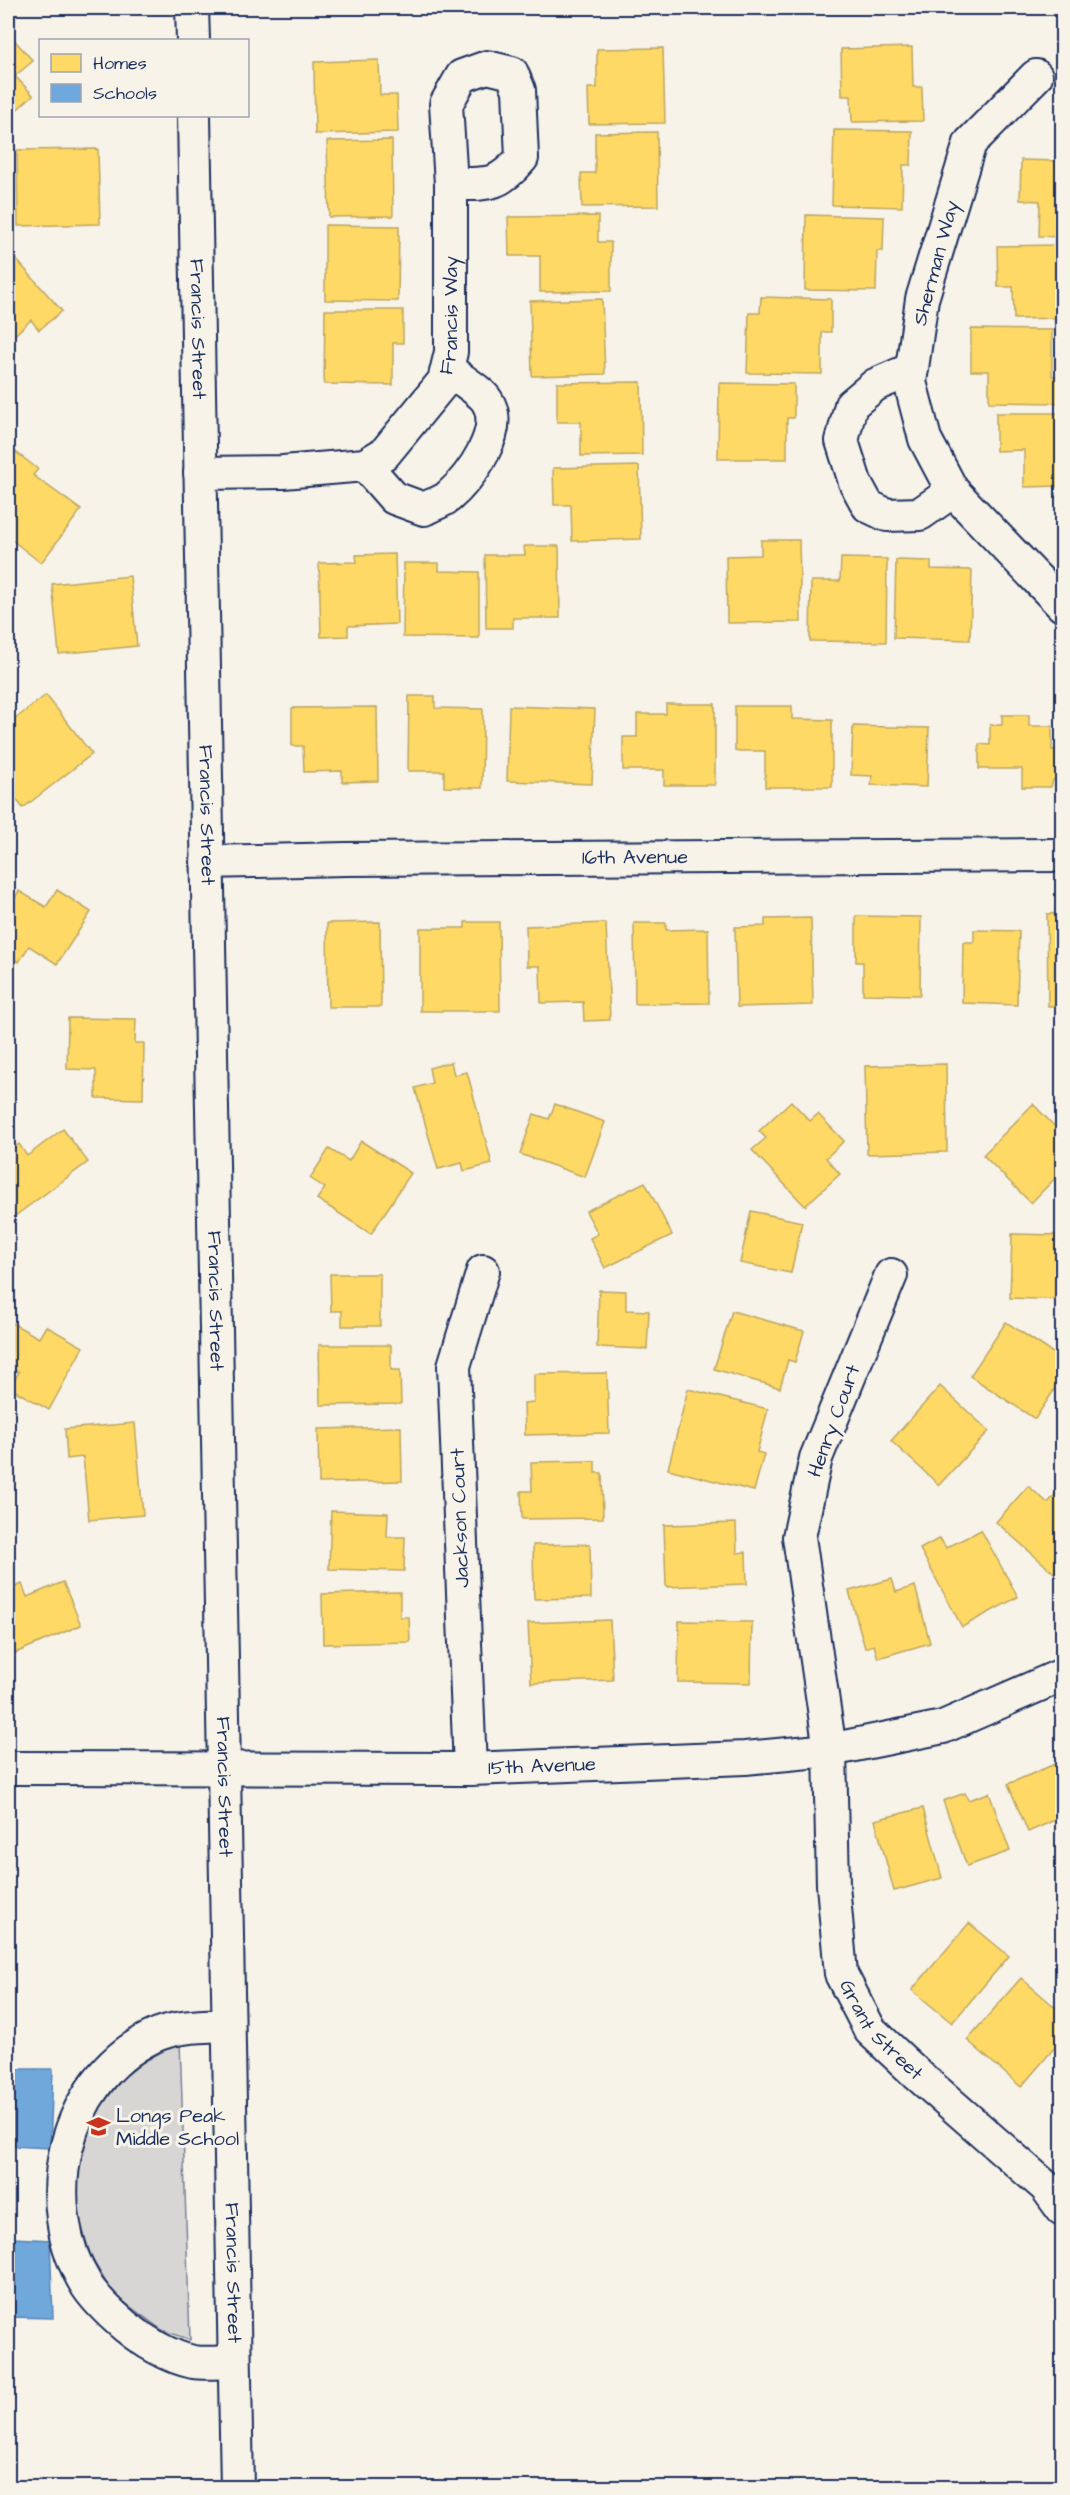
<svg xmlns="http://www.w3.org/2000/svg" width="1070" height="2495" font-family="'Architects Daughter',sans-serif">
  <rect width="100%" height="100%" fill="#f7f3e8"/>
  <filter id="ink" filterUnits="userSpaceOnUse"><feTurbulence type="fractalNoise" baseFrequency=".0167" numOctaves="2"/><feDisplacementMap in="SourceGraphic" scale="12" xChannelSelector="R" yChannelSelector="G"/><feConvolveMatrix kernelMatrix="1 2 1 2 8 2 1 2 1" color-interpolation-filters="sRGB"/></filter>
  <g filter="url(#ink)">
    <path fill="#d7d6d4" stroke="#798299" stroke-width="1.5" d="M 180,2041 L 190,2340 L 162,2330 L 113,2294 L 91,2257 L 76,2208 L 76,2170 L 93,2116 L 123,2078 L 142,2063 Z"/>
    <g fill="#ffd966" stroke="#bba664" stroke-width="1.5">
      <path d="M 8,33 L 33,61 L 15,76 L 33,95 L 8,118 Z"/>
      <path d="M 912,47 L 913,87 L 922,87 L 923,121 L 852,122 L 851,96 L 842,96 L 841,49 Z"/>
      <path d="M 663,48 L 665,123 L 589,124 L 588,88 L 597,88 L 597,49 Z"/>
      <path d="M 379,60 L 380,95 L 397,95 L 398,132 L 315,134 L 314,62 Z"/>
      <path d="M 834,130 L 912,131 L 911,165 L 903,165 L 902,207 L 832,205 Z"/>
      <path d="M 657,132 L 658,206 L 582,207 L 581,173 L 595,173 L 595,133 Z"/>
      <path d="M 392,140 L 393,216 L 329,217 L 327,141 Z"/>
      <path d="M 98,149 L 100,224 L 18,226 L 17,150 Z"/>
      <path d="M 1021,160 L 1062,161 L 1062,237 L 1039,236 L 1040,201 L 1020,200 Z"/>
      <path d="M 806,215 L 884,217 L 883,251 L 877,251 L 876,291 L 805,290 Z"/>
      <path d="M 598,216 L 598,242 L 611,242 L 611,291 L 540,292 L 540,256 L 509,256 L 508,217 Z"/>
      <path d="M 325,225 L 399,226 L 398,301 L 325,300 Z"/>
      <path d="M 1062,245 L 1062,318 L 1014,319 L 1013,287 L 998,287 L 997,246 Z"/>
      <path d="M 15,258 L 62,311 L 39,330 L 31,320 L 8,341 L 8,265 Z"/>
      <path d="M 761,297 L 831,299 L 831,332 L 822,332 L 822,374 L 747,373 L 749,313 L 760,313 Z"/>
      <path d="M 602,299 L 605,374 L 532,376 L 530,301 Z"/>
      <path d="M 325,310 L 403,310 L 403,343 L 393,343 L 393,385 L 324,384 Z"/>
      <path d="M 971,329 L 1052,330 L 1052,376 L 1061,376 L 1061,403 L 989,402 L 989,371 L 971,371 Z"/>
      <path d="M 641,382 L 642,455 L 581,456 L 581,422 L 557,422 L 557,383 Z"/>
      <path d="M 719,383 L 794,384 L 794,418 L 787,418 L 787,459 L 718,459 Z"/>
      <path d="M 996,413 L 1062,413 L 1062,486 L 1024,487 L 1024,450 L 996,451 Z"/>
      <path d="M 8,446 L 38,469 L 33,475 L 81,510 L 41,563 L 8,537 Z"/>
      <path d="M 639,466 L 641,539 L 572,541 L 571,505 L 554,505 L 553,468 Z"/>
      <path d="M 761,540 L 799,540 L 801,622 L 727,623 L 726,556 L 761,555 Z"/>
      <path d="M 524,546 L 559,546 L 560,618 L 513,618 L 513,628 L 486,628 L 485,555 L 525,555 Z"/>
      <path d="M 395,554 L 397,624 L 348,626 L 348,636 L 321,637 L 319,563 L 357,562 L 356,555 Z"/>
      <path d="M 841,558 L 887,559 L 886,642 L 810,641 L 811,581 L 840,581 Z"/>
      <path d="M 896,560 L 931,561 L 931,569 L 972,570 L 970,640 L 894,638 Z"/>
      <path d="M 404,563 L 439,563 L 439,571 L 479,572 L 479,638 L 403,637 Z"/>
      <path d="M 130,576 L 137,646 L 59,654 L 52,584 Z"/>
      <path d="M 46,695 L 92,754 L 23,808 L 8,789 L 8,718 L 11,722 Z"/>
      <path d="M 409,696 L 435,696 L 435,708 L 483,709 L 482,788 L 444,787 L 444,771 L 408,771 Z"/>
      <path d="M 666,704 L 715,704 L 715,785 L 664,785 L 664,770 L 623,770 L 623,737 L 637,737 L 637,714 L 666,714 Z"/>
      <path d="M 509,706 L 595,709 L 592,784 L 507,781 Z"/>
      <path d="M 735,706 L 792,706 L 792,719 L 832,720 L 832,787 L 765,787 L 765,751 L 735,751 Z"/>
      <path d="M 377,707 L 378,781 L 342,782 L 342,771 L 304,772 L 303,746 L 292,746 L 292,708 Z"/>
      <path d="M 1002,715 L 1029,715 L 1029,726 L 1052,726 L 1052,750 L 1062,750 L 1062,780 L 1053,780 L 1051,787 L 1022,787 L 1022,769 L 979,769 L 979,744 L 990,745 L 990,725 L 1002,725 Z"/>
      <path d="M 853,726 L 929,728 L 927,787 L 871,785 L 872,776 L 851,775 Z"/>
      <path d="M 57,890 L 91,912 L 57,964 L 29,946 L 19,962 L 8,955 L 8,909 L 19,891 L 46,907 Z"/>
      <path d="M 1062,913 L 1062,1006 L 1048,1006 L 1047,914 Z"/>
      <path d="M 856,916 L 921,917 L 920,995 L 863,994 L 863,962 L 856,962 Z"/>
      <path d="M 811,918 L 813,1005 L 737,1007 L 735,927 L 765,926 L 765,919 Z"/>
      <path d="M 380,922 L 381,1007 L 328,1007 L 327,923 Z"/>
      <path d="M 465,922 L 499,922 L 500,1011 L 420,1011 L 420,928 L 465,928 Z"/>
      <path d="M 606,923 L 610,1020 L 584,1021 L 583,1002 L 541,1003 L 540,966 L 527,966 L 526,926 Z"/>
      <path d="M 634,923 L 666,923 L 666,930 L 708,929 L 709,1003 L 635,1004 Z"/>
      <path d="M 974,930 L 1019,931 L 1017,1005 L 962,1003 L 963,942 L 974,942 Z"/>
      <path d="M 68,1018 L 136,1019 L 135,1043 L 144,1043 L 143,1099 L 96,1098 L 96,1070 L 67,1069 Z"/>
      <path d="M 451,1062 L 454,1075 L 467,1072 L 492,1164 L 464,1171 L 462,1163 L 438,1169 L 415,1088 L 432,1083 L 429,1068 Z"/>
      <path d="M 946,1064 L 947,1152 L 867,1154 L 865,1066 Z"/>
      <path d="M 791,1101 L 810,1121 L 818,1114 L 844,1141 L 826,1158 L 840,1174 L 805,1206 L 752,1150 L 766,1138 L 759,1131 Z"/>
      <path d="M 555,1104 L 605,1122 L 585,1177 L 520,1154 L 534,1114 L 549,1119 Z"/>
      <path d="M 1033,1104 L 1062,1134 L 1062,1142 L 1059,1146 L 1062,1149 L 1062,1171 L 1031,1203 L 983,1155 Z"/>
      <path d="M 63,1129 L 88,1162 L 15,1216 L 8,1205 L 8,1152 L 19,1144 L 27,1156 Z"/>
      <path d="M 361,1141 L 411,1173 L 371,1234 L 317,1199 L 325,1188 L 310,1178 L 329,1149 L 349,1161 Z"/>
      <path d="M 645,1182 L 672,1235 L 605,1268 L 590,1238 L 598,1234 L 586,1211 Z"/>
      <path d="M 751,1211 L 802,1222 L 791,1273 L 740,1263 Z"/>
      <path d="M 1012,1234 L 1062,1235 L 1062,1300 L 1010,1298 Z"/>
      <path d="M 330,1274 L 380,1274 L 380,1326 L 342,1326 L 342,1311 L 331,1311 Z"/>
      <path d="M 599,1290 L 626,1291 L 626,1310 L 649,1311 L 647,1349 L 597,1347 Z"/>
      <path d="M 732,1311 L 804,1331 L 795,1362 L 788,1360 L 780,1388 L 714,1369 Z"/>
      <path d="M 8,1321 L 39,1338 L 46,1326 L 83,1347 L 49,1410 L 10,1388 L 19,1372 L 8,1366 Z"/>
      <path d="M 1006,1322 L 1062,1359 L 1062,1378 L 1035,1419 L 970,1376 Z"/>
      <path d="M 319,1345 L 391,1345 L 391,1370 L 400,1370 L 401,1404 L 320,1405 Z"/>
      <path d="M 607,1373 L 609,1433 L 525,1435 L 524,1403 L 534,1402 L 534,1374 Z"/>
      <path d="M 940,1386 L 989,1431 L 939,1485 L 891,1441 Z"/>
      <path d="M 688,1389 L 768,1409 L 757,1452 L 764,1454 L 754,1491 L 668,1469 Z"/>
      <path d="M 135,1423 L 143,1515 L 89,1520 L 83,1457 L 67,1459 L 65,1429 Z"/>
      <path d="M 401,1427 L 402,1481 L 319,1483 L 318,1429 Z"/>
      <path d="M 595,1461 L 595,1473 L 602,1473 L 603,1518 L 522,1519 L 521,1491 L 532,1491 L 531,1462 Z"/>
      <path d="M 1028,1486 L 1048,1503 L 1057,1492 L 1062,1497 L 1062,1562 L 1054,1573 L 996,1522 Z"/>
      <path d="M 331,1511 L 388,1513 L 387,1537 L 405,1537 L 404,1571 L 329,1569 Z"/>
      <path d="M 736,1523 L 737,1553 L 746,1552 L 747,1584 L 666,1587 L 664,1525 Z"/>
      <path d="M 981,1530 L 1018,1597 L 962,1627 L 920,1549 L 940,1538 L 946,1548 Z"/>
      <path d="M 590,1544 L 591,1598 L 534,1599 L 533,1545 Z"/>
      <path d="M 892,1579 L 896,1592 L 915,1586 L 930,1643 L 878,1658 L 874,1645 L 865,1648 L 849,1591 Z"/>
      <path d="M 63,1582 L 81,1625 L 8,1656 L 8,1590 L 22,1584 L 27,1597 Z"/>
      <path d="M 400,1592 L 400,1617 L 409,1617 L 410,1642 L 323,1644 L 322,1594 Z"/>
      <path d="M 610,1620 L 613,1680 L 531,1683 L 528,1623 Z"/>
      <path d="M 679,1621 L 752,1622 L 751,1683 L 678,1682 Z"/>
      <path d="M 1062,1761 L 1062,1817 L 1028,1832 L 1008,1784 Z"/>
      <path d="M 965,1793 L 968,1800 L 989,1793 L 1010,1851 L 967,1866 L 943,1801 Z"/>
      <path d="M 923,1808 L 942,1878 L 894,1891 L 875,1820 Z"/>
      <path d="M 969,1923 L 1009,1956 L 952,2023 L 912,1990 Z"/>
      <path d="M 1021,1978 L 1062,2013 L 1062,2039 L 1021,2087 L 967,2040 Z"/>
    </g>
    <path fill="#6fa8dc" stroke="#5684b6" stroke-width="1.5" d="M 8,2069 L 53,2069 L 50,2148 L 11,2146 L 13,2238 L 50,2240 L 53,2318 L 8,2317 Z"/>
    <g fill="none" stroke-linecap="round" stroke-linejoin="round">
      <defs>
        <g id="minor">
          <path d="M 192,8 L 193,40"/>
          <path d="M 1036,76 L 970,143 L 922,299 L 910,382 L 925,439 L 952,490 L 1062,605"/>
          <path id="s1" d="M 194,116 L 237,2488"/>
          <path d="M 912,369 L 875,385 L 851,405 L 842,441 L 855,482 L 868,506 L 887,515 L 920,514 L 953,491"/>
          <path d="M 365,465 L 394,498 L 424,509 C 431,505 442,502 448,497 C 470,478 506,430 487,401 C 481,391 457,377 448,369"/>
          <path id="s2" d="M 200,473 L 283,472 L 365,465 L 385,453 L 444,381 L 451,352 L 451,184 L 446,104 L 462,76 L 487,67 L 512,73 L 519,90 L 522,158 C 498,187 487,184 451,184"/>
          <path id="s3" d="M 207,862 L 346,859 L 1062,855"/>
          <path id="s4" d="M 891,1275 L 816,1458 L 799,1537 L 830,1750 L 833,1885 L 841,1974 L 870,2030 L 918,2075 L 1046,2187 L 1062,2209"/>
          <path id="s5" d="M 8,1768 L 470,1769 L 745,1758 L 830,1750 L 943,1727 L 1062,1675"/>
          <path d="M 470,1769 L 454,1366 L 483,1271"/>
          <path d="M 228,2025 C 203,2026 174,2026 152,2037 C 62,2081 36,2204 87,2286 C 97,2301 111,2314 125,2326 C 143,2341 169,2357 193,2362 C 206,2364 221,2362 234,2362"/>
        </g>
      </defs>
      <use href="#minor" stroke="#1b2f5e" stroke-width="36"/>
      <use href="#minor" stroke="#f7f3e8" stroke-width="32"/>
    </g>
  </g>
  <defs>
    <symbol id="school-bare" viewBox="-9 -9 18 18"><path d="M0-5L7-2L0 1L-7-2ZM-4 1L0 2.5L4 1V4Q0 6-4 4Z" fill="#c8321e" stroke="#f7f3e8" stroke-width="2.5" paint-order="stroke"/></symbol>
  </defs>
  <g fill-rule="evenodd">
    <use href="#school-bare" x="82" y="2110" width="33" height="33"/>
  </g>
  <g text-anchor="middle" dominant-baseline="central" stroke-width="6" stroke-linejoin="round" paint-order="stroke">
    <g font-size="20" fill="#1b2f5e" stroke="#f7f3e8">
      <text transform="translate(936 263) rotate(-75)">Sherman Way</text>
      <text stroke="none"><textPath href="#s2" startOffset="348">Francis Way</textPath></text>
      <text stroke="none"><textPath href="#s1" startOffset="213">Francis Street</textPath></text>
      <text stroke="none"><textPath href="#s1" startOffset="699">Francis Street</textPath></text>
      <text stroke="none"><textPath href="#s3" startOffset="428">16th Avenue</textPath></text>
      <text stroke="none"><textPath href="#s1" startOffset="1185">Francis Street</textPath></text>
      <text transform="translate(834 1421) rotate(-70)">Henry Court</text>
      <text transform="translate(460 1518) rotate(-92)">Jackson Court</text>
      <text stroke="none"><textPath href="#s5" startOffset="534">15th Avenue</textPath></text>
      <text stroke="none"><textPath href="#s1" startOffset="1671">Francis Street</textPath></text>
      <text stroke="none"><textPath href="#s4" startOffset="788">Grant Street</textPath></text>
      <text stroke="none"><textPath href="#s1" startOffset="2157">Francis Street</textPath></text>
    </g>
    <g font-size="20" fill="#1b2f5e" stroke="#f7f3e8" text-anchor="start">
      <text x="116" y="2116">Longs Peak<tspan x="116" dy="23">Middle School</tspan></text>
    </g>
  </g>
  <rect width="1070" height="2495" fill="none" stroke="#f7f3e8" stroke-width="30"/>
  <rect x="15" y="15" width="1040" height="2465" fill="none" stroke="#1b2f5e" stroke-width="2" filter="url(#ink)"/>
  <rect x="39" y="39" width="210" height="78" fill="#f7f3e8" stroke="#9fa5b1" stroke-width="1.5"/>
  <rect x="51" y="54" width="30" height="18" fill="#ffd966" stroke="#9fa5b1" stroke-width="1.5"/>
  <text x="93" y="69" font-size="18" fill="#1b2f5e">Homes</text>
  <rect x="51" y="84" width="30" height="18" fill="#6fa8dc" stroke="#9fa5b1" stroke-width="1.5"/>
  <text x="93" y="99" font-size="18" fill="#1b2f5e">Schools</text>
</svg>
